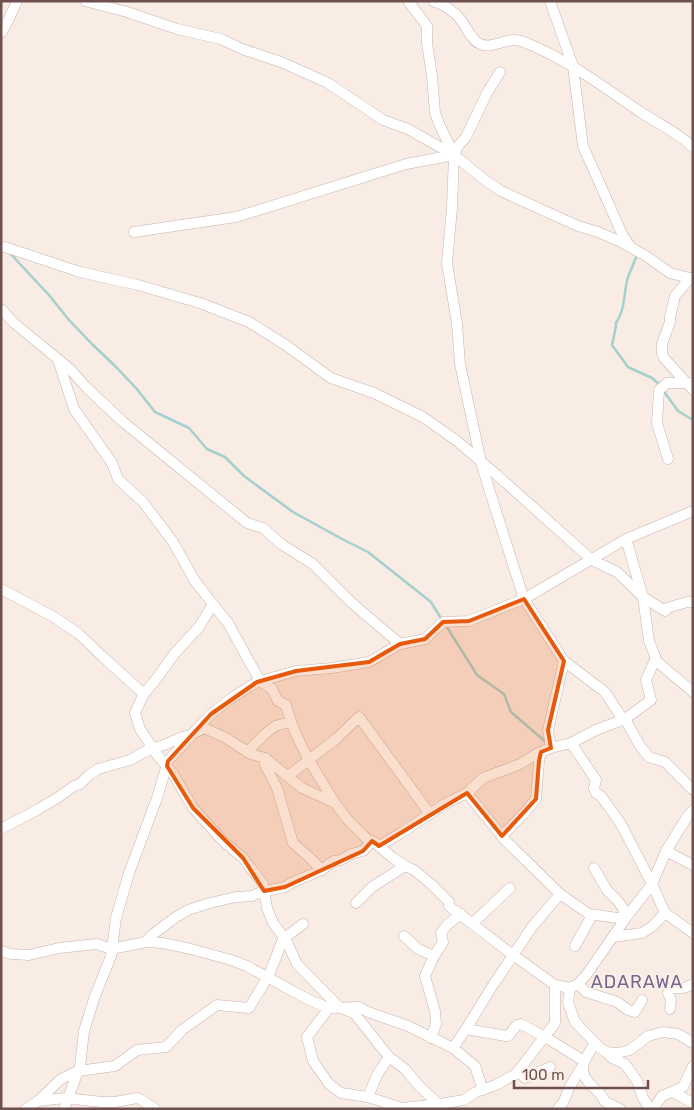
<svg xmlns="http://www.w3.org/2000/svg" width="694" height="1110" font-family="Rubik,sans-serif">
  <rect width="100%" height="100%" fill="#f9ece5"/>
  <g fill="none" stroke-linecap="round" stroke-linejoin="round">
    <g stroke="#a4d0cc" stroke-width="2.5">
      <path d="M 10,253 L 19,263 L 49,295 L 69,320 L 92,344 L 115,366 L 136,388 L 155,412 L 189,428 L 207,449 L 225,457 L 244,476 L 293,512 L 342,539 L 368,552 L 431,602 L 442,620"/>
      <path d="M 637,255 C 634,262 631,270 628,277 C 623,294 626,308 616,323 L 616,326 L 612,345 L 628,367 L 652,378 L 660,385"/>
      <path d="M 663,390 L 678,411 L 693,420"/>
      <path d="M 445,624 L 477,675 L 504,694 L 511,712 L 547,743"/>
    </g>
    <defs>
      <g id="minor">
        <path d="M 85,1 L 127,12 L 177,29 L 221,39 L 242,49 L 281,62 L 328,83 L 383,120 L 408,129 L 454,155 L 486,181 L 501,191 L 578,226 L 598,232 L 619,241 L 646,256 L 670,273 L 693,279"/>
        <path d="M 408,1 L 427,26 L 427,43 L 432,76 L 435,113 L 440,126 L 454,155 L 452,208 L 447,263 L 457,324 L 460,364 L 481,462 L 490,492 L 524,599 L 564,661 L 605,692 L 616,709 L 621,716 L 625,719 L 640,746 L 649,757 L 665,762 L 693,790"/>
        <path d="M 433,1 C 445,5 454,11 461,20 C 467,28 471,40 480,44 C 493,50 507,36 521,41 C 565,57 603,87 642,113 C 659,124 678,133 693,147"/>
        <path d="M 550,1 L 573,66 L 583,146 L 623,236 L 630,246"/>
        <path d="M 1,33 L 8,21 L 17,1"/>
        <path d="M 134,232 L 236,217 L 406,164 L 454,155 L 458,146 L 466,137 L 487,93 L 500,72"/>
        <path d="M 5,247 L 80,272 L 138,285 L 200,303 L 249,322 L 287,346 L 331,378 L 374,393 L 423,417 L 457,441 L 497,475 L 592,560 L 617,572 L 643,597 L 665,611 L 667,608 L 687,602 L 693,602"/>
        <path d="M 690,278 L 675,296 L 670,317 L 670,322 L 662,344 L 662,353 L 664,358 L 693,390"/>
        <path d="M 1,309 L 14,323 L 70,369 L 87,388 L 122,421 L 247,523 L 263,528 L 281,544 L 313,564 L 352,603 L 400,644"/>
        <path d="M 58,360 L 74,409 L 112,463 L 118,479 L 143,502 L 173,542 L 195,581 L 219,612 L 228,623 L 260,681 L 272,689 L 278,701 L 286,705 C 295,741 316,772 335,803"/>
        <path d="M 668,459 L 657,423 L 659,390 L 667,383 L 689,383"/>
        <path d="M 626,539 L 643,597 L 649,641 L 655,656 L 655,660 L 693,692"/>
        <path d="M 1,589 L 54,617 L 79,634 L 103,657 L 144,694"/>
        <path d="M 213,604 L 199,627 L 175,653 L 157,678 L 143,695 L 135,713 L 140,729 L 158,756 L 173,774 L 193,808 L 223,841 L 243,858 L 263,884 L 267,908 L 273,923 L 286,940 L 297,964 L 340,1008 L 354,1013 L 389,1057 L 405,1069 L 420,1087 L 444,1109"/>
        <path d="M 571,743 L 596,780 L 594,788 L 596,793 L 601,796 L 621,824 L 652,884 L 665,913 L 693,933"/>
        <path d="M 551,748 L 548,730 L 564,661"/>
        <path d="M 247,752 L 264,735 L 275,726 L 291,722"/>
        <path d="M 265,758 L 265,765 L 277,788 L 293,843 L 309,857 L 322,870"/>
        <path d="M 288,776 L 336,739 L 359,717 L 430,814"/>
        <path d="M 467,793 L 505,840 L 560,894 L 589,914 L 625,919 L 623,908 L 616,899 L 607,890 L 594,868"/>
        <path d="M 1,829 L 37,810 L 57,798 L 74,786 L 80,784 L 89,775 L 98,769 L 130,760 L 150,749 L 164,745 L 182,737 L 190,735 L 204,728 L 226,738 L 251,754 L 265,758 L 302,788 L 335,803 L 348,820 L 368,840 L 374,842 L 393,858 L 405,866 L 414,870 L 431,884 L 449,902 L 449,906 L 513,955 L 555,985 L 570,988 L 578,984 L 587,974 L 625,919 L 652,884 L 666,851 L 687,817 L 693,810"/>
        <path d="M 502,836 L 526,811 L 536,799 L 539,761 L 541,752"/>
        <path d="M 379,846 L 401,833 L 443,805 L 467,793 L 483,778 L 520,764 L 538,753 L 551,748 L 571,743 L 596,730 L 625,719 L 651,700 L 646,680 L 655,660"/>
        <path d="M 666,851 L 693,865"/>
        <path d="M 356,903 L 372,887 L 405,866"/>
        <path d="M 473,923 L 510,888"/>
        <path d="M 404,936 L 418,949 L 434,956"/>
        <path d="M 613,937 L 642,933 L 653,926 L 665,913"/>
        <path d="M 146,942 L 152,935 L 176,917 L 188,910 L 210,903 L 236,897 L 252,896 L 261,892 L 285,887 L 293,882 L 322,870 L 329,864 L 334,861 L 341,860 L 351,854 L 363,851 L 371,842"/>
        <path d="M 575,946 L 592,915"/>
        <path d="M 1,951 L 11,954 L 29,955 L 59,948 L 97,944 L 111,949 L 146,942 L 163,943 L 191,949 L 231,960 L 247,966 L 309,1000 L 329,1008 L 359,1007 L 368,1012 L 408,1026 L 453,1048 L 475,1066 L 483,1090"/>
        <path d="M 578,984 L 586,992 L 617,1002 L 628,1010 L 635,1012 L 642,1000"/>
        <path d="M 570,988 L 568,1002 L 575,1022 L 600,1048 L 606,1052 L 618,1053 L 630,1050 L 648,1036 L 663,1032 L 678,1034 L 693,1043"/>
        <path d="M 329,1008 L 307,1037 L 313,1061 L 329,1084 L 341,1093 L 368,1097 L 399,1107"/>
        <path d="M 670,1009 L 671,999 L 668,993 L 670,989 L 673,988 L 684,988 L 693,984"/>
        <path d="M 466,1029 L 506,1036 L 508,1036 L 517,1025 L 521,1024 L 545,1037 L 584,1061"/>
        <path d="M 431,1038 L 436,1024 L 435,1011 L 425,976 L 434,956 L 443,942 L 441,933 L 447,925 L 461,914"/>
        <path d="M 595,1043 C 584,1061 575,1071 594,1088 C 598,1092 603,1095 604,1101 L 620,1109"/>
        <path d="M 453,1048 L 466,1029 L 493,985 L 532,927 L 560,894"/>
        <path d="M 606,1052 L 612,1058 L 625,1064 L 637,1081 L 643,1098 L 650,1109"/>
        <path d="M 518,1071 L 525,1078 L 550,1067"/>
        <path d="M 673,1092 L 693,1103"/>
        <path d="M 368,1097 L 377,1075 L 389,1057"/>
        <path d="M 38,1101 L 61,1079 L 78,1071 L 115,1066 L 137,1050 L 166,1047 L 182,1030 L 217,1005 L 249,1008 L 269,975 L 283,939 L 303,924"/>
        <path d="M 26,1109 L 38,1101 L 65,1098 L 102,1102 L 115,1102 L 137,1098 L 140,1099 L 155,1109"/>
        <path d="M 64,1109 L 80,1066 L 84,1031 L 95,996 L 111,956 L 116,918 L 129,873 L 157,798 L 168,761 L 211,714 L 233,697 L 257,682 L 296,671 L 332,668 L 369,662 L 400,644 L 425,639 L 443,622 L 469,621 L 524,599 L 626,539 L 693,511"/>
        <path d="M 391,1109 L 440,1104 L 464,1100 L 476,1092 L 496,1085 L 516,1074 L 555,1023 L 555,985"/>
        <path d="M 558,1109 L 564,1101 L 569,1088 L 582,1067"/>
        <path d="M 653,1109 L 662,1096 L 683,1087 L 693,1066"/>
      </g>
    </defs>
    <use href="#minor" stroke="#c8b3ad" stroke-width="11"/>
    <use href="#minor" stroke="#fff" stroke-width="10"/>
  </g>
  <path fill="#e8590c" fill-opacity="0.2" stroke="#e8590c" stroke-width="4" stroke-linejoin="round" d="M 524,599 L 564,661 L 548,730 L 551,748 L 541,752 L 539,761 L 536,799 L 502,836 L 467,793 L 379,846 L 372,841 L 363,851 L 285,887 L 264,891 L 243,858 L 193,808 L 167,766 L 168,761 L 211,714 L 257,682 L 296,671 L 369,662 L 400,644 L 425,639 L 443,622 L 469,621 Z"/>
  <g text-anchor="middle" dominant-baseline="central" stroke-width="4" stroke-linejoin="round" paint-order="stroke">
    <g font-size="18" letter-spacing="1" fill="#75668b" stroke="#fcf1ea">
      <text x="637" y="982">ADARAWA</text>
    </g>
  </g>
  <rect width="694" height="1110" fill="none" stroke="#6e514e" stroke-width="5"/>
  <path d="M514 1080v8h134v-8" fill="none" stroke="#6e514e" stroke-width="2.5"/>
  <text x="522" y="1080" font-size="15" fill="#6e514e" stroke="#fcf1ea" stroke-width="4" paint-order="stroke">100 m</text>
</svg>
